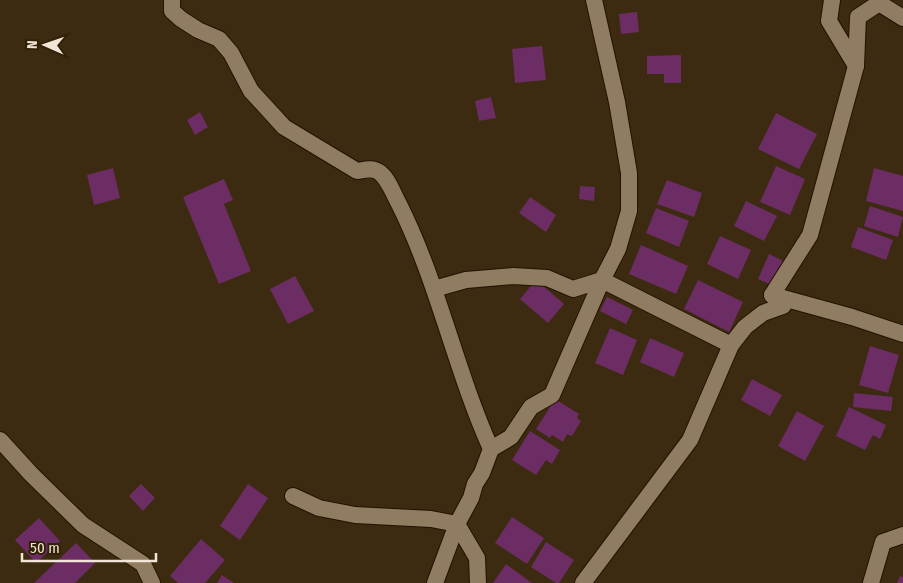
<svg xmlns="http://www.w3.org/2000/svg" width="903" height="583" font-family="'Fira Sans Condensed',sans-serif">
  <rect width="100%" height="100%" fill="#3c2b10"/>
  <g fill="#6c2c64">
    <path d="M 637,12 L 639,32 L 621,34 L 619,14 Z"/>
    <path d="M 542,46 L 546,80 L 515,83 L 512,49 Z"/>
    <path d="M 681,55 L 681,83 L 664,83 L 664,74 L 647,74 L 647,56 Z"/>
    <path d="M 491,97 L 496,118 L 479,121 L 475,101 Z"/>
    <path d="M 200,112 L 208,127 L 195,135 L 187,120 Z"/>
    <path d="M 776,113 L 817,134 L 799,169 L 758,149 Z"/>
    <path d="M 776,166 L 805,179 L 790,215 L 760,202 Z"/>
    <path d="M 113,168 L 120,198 L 94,205 L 87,175 Z"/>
    <path d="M 874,168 L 903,176 L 903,211 L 866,201 Z"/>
    <path d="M 224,179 L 233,200 L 224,204 L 251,271 L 219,284 L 183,197 Z"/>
    <path d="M 667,180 L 702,193 L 694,217 L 657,204 Z"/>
    <path d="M 580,186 L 595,187 L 594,201 L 579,199 Z"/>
    <path d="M 530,197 L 556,215 L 546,232 L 519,213 Z"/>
    <path d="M 746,201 L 777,216 L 764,241 L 734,226 Z"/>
    <path d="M 870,206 L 903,217 L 898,237 L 864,226 Z"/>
    <path d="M 656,208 L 689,221 L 679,247 L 646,233 Z"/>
    <path d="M 858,227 L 893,240 L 886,260 L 851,247 Z"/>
    <path d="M 720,236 L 751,250 L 738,279 L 707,264 Z"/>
    <path d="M 641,245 L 688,266 L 676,294 L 629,274 Z"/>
    <path d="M 769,254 L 787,263 L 776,287 L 758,279 Z"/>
    <path d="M 295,276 L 314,311 L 288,324 L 270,289 Z"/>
    <path d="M 536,280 L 564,304 L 548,323 L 520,299 Z"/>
    <path d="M 698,280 L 743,302 L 729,332 L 684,309 Z"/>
    <path d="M 607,297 L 633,310 L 626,324 L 600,311 Z"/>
    <path d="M 610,328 L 637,340 L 623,375 L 595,363 Z"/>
    <path d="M 650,338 L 684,353 L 674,377 L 640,362 Z"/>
    <path d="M 870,346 L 899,355 L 888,393 L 859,385 Z"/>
    <path d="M 752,379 L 782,395 L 770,416 L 741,400 Z"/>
    <path d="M 854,393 L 893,397 L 891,411 L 853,407 Z"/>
    <path d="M 555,399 L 579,414 L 577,418 L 581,421 L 572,436 L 567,434 L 563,442 L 552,435 L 550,438 L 536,429 Z"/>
    <path d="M 849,407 L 886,425 L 880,439 L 873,435 L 865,450 L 836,436 Z"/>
    <path d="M 797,411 L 824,426 L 805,461 L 778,446 Z"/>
    <path d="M 530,431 L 560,450 L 552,464 L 546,460 L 536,475 L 512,460 Z"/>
    <path d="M 141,484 L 155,498 L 143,511 L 129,496 Z"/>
    <path d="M 248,484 L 268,498 L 240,540 L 220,526 Z"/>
    <path d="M 512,517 L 544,538 L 527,564 L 495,543 Z"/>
    <path d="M 39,518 L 60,541 L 36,563 L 15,540 Z"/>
    <path d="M 201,539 L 225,560 L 205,583 L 178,583 L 170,576 Z"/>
    <path d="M 546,542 L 574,560 L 559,583 L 556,583 L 531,567 Z"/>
    <path d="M 76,543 L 95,563 L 75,583 L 34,583 Z"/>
    <path d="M 506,564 L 532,583 L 493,583 Z"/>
    <path d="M 222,575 L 234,583 L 217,583 Z"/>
    <path d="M 900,576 L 903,577 L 903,583 L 897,583 Z"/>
  </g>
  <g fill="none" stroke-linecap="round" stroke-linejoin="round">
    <defs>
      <g id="street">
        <path d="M 172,0 L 172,11 L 181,19 L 198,30 L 219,39 L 231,53 L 251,91 L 284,127 L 357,171 C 364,170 372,167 379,172 C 388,178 393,193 399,204 C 438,282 455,369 491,449"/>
        <path d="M 832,0 L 829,21 L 856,66"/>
        <path d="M 434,289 L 466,280 L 513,276 L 547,278 L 573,289 L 602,280 L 731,345"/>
        <path d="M 772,295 L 810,235 L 856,66 L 858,17 L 879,3 L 903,18"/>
        <path d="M 0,440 L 31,474 L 83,525 L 143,564 L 152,583"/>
        <path d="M 293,496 L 319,508 L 355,515 L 431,519 L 457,524 L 477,558 L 478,583"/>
        <path d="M 435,583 L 457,524 L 471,498 L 475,484 L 482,473 L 491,449 L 511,437 L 531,407 L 552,395 L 602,280 L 618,249 L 629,211 L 629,173 L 617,102 L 594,0"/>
        <path d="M 583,583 L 690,440 L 731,345 L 745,327 L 763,313 L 783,306 L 772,295 L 852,317 L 903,334"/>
        <path d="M 871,583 L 883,542 L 903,535"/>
      </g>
    </defs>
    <use href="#street" stroke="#221300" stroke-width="18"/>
    <use href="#street" stroke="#907c60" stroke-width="16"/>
  </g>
  <g transform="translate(45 45) rotate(272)" stroke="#312106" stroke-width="4" paint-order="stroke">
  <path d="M0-4L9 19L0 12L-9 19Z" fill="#f0e5d6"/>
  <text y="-8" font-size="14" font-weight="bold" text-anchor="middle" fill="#f0e5d6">N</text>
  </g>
  <path d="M22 553v8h134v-8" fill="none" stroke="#f0e5d6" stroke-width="2.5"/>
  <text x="30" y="553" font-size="15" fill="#f0e5d6" stroke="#312106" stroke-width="4" paint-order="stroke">50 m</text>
</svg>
